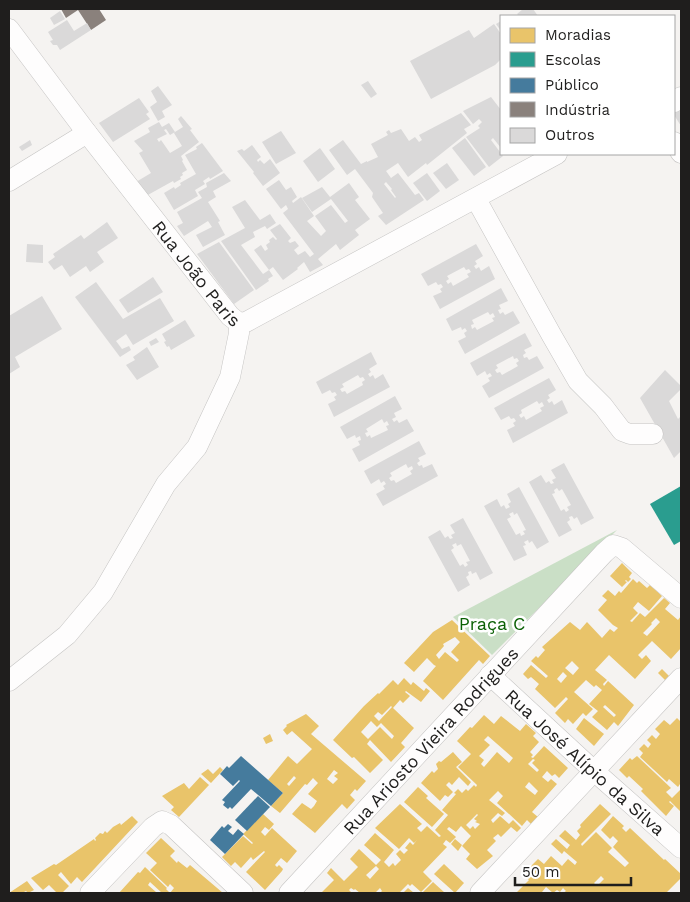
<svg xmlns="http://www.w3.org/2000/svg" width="690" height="902" font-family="'Work Sans',sans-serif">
  <rect width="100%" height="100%" fill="#f5f3f1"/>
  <path fill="#cadfc6" d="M 617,530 L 492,655 L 453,617 Z"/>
  <g fill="#e9c46a" fill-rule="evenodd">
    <path d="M 622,563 L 632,573 L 629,577 L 631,579 L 628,582 L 626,580 L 625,581 L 627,582 L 622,587 L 610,576 Z"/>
    <path d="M 633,579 L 637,583 L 639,581 L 647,588 L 650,585 L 662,596 L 649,611 L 638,602 L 633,608 L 638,613 L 630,621 L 632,622 L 640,613 L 645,617 L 664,598 L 670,603 L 665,609 L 678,620 L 681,616 L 681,648 L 671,659 L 652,641 L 638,655 L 642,659 L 646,655 L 651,661 L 635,679 L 609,655 L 595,670 L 607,680 L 603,684 L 604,686 L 608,681 L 634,705 L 618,726 L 614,722 L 607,730 L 592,717 L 598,711 L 589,704 L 602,690 L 596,685 L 594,687 L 586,680 L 574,692 L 593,709 L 586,716 L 583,713 L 573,724 L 568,719 L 565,723 L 555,713 L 568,699 L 566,697 L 555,708 L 535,689 L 539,684 L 531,677 L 528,679 L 523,674 L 531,665 L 546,678 L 548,676 L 531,661 L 536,656 L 538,658 L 545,650 L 542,647 L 570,622 L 580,630 L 587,622 L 602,638 L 610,629 L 614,632 L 618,628 L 613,625 L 598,610 L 607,600 L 602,596 L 608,590 L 615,596 L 619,591 L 621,593 ZM 656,618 L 660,622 L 647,636 L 643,633 L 652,624 L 651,623 ZM 572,661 L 579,668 L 573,675 L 565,668 ZM 563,672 L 567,676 L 561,683 L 557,679 ZM 605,705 L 616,715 L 614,717 L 603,707 Z"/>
    <path d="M 452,620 L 490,656 L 483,664 L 479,660 L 443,700 L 423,681 L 436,666 L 434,665 L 427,658 L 414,672 L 404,663 L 433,632 ZM 455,637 L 460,642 L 451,652 L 459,660 L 457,662 L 445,652 L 439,659 L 436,655 L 444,646 L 443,644 Z"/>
    <path d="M 662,669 L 669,676 L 665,680 L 658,673 Z"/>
    <path d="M 404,678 L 411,685 L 413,682 L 424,691 L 426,688 L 430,691 L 421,702 L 406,691 L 405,692 L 410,696 L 403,703 L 400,700 L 393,708 L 414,728 L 401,743 L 405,747 L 391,762 L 370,740 L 367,744 L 383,760 L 370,773 L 354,757 L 352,758 L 333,740 L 364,706 L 378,693 L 379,694 L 393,680 L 398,685 ZM 391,706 L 392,707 L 379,721 L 374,716 L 378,712 L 382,715 ZM 371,721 L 377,727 L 381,723 L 394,736 L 392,739 L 380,727 L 368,739 L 361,732 Z"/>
    <path d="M 306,714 L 319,726 L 311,734 L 366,781 L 357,791 L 355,789 L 350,795 L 355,800 L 347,809 L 342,804 L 315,833 L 292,814 L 302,803 L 311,809 L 314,806 L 317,801 L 308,794 L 318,783 L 313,778 L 307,785 L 305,784 L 280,813 L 271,806 L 283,793 L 268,780 L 288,756 L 297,764 L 312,749 L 292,731 L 287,735 L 283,730 L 287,726 L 286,725 ZM 334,770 L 338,773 L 334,776 L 338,779 L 333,784 L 327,779 ZM 294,776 L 296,778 L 289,786 L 287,784 Z"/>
    <path d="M 484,715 L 494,724 L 501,716 L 520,731 L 526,724 L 536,733 L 533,736 L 539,742 L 530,752 L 533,755 L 531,757 L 533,758 L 544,746 L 568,768 L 559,778 L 555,774 L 552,776 L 547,771 L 542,777 L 548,782 L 551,779 L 557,784 L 532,812 L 538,817 L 531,824 L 527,820 L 522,826 L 497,803 L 503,796 L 498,791 L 489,800 L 505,813 L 502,816 L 498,813 L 491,820 L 493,823 L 500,816 L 509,824 L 513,820 L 521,828 L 517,832 L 511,827 L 501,837 L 498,834 L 493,838 L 496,841 L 487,850 L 493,856 L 477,869 L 466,859 L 470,854 L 462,846 L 471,836 L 461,826 L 456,832 L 449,827 L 447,829 L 456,837 L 450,843 L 446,840 L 443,844 L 447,847 L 423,872 L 432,881 L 421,892 L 412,884 L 410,886 L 408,884 L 399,893 L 380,893 L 382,891 L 380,888 L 375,893 L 360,893 L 355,889 L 354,890 L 351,888 L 349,890 L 352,893 L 321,893 L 334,880 L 327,873 L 331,868 L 344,881 L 358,867 L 350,859 L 359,849 L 376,865 L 381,860 L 364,845 L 375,833 L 394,850 L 384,862 L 389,867 L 393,863 L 395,866 L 401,860 L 396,854 L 400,850 L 404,854 L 408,850 L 405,848 L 410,842 L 413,845 L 417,840 L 414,843 L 409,838 L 399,849 L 375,828 L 400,804 L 422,824 L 417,828 L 421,832 L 427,826 L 439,837 L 441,836 L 435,830 L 448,815 L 442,810 L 456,794 L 454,793 L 458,789 L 462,793 L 466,789 L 468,791 L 474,785 L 476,787 L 477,785 L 458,767 L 471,754 L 457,741 L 470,727 L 472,728 ZM 488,736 L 513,758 L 509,763 L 497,752 L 484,767 L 481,764 L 484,760 L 479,756 L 490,745 L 484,740 ZM 533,759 L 535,760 L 532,763 L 539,770 L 537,772 L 528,764 ZM 529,782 L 538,791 L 535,795 L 525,787 ZM 477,814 L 478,815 L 474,819 L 477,821 L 475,822 L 480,824 L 475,829 L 473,826 L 470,829 L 466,825 ZM 376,866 L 379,869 L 370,879 L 366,875 Z"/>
    <path d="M 584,718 L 604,734 L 594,746 L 576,729 Z"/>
    <path d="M 677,718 L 681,722 L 681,785 L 680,784 L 678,787 L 669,779 L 667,782 L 640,757 L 643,753 L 639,749 L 644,744 L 648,748 L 651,744 L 647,740 L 652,735 L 656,739 L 660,734 L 655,729 L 664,720 L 670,725 Z"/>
    <path d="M 270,734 L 273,741 L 266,744 L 263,738 Z"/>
    <path d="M 453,752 L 462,762 L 456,767 L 471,782 L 468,786 L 459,777 L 452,785 L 449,782 L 446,785 L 453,792 L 448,797 L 445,795 L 440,801 L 421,783 L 432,771 L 434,773 L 438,769 L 436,764 L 439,761 L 441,762 Z"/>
    <path d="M 637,756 L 671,788 L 666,792 L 672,798 L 681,789 L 681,812 L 670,801 L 669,802 L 674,806 L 666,816 L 641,791 L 643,789 L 629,776 L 627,778 L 619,770 L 630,758 L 632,760 Z"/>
    <path d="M 220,767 L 223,770 L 211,783 L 201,774 L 208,769 L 213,774 Z"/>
    <path d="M 200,777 L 209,785 L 179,817 L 171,810 L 174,807 L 162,796 L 184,783 L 189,789 Z"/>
    <path d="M 418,787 L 428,796 L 426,798 L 444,814 L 432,827 L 404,802 Z"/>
    <path d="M 600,804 L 611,814 L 581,844 L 582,846 L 596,832 L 612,848 L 608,852 L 625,867 L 629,863 L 613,847 L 618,841 L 613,836 L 610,839 L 601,830 L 613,816 L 624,826 L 622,828 L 626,832 L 630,828 L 664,860 L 665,859 L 681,874 L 681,878 L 666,893 L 563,893 L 566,891 L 563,888 L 560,892 L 557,890 L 553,893 L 546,887 L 542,892 L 544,893 L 516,893 L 529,880 L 524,876 L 529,870 L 528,869 L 538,859 L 544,864 L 551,856 L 562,866 L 568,859 L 575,865 L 577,862 L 564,851 L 562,854 L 551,844 L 556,839 L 567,849 L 570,845 L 559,836 L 565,830 L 576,840 L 580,835 L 577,831 L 581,827 L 580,825 ZM 601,876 L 604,879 L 597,886 L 594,883 Z"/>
    <path d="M 263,814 L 274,824 L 269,830 L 265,827 L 261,832 L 265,836 L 272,828 L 297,851 L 287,863 L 281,858 L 275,865 L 277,867 L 279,865 L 283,869 L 282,871 L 265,890 L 246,872 L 265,852 L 264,851 L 253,860 L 251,857 L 241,868 L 235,862 L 231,866 L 222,857 L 243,836 L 252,844 L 253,843 L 243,834 Z"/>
    <path d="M 132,816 L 138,822 L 82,882 L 77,877 L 71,884 L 61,872 L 58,875 L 69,886 L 62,893 L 57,893 L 49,885 L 43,890 L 31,878 L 54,864 L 56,865 L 94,839 L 95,841 L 96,840 L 95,838 L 100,833 L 103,834 L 105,831 L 107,833 L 113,827 L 120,823 L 121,825 Z"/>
    <path d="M 161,838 L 175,851 L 170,856 L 177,863 L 178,861 L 187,868 L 190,865 L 223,893 L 162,893 L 150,882 L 148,885 L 156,892 L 155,893 L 119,893 L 138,872 L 140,873 L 145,867 L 167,888 L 166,889 L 170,893 L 174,888 L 170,884 L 168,887 L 150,870 L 157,863 L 146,853 Z"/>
    <path d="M 455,839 L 462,845 L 458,851 L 451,844 Z"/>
    <path d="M 444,864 L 464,883 L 455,893 L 434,874 Z"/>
    <path d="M 27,881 L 34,890 L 28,893 L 26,891 L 22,893 L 9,893 Z"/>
    <path d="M 433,882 L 445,893 L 422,893 Z"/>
    <path d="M 408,888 L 414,893 L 403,893 Z"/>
  </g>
  <path fill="#2a9d8f" d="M 681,486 L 681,541 L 674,545 L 650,504 Z"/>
  <g fill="#457b9d">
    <path d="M 241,756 L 283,793 L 271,806 L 251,789 L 232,809 L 230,807 L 228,809 L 223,805 L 225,802 L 222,800 L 240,781 L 239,780 L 233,786 L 220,774 L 227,766 L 229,768 Z"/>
    <path d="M 258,796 L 270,807 L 247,831 L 235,820 Z"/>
    <path d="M 228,824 L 232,827 L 228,831 L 233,835 L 238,829 L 244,834 L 225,854 L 210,840 L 222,826 L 224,828 Z"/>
  </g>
  <path fill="#8a817c" d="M 61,9 L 99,9 L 106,20 L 91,30 L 78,10 L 66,18 Z"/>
  <g fill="#dad9d9" fill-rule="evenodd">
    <path d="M 523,9 L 533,9 L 538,16 L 519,16 L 517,14 Z"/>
    <path d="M 60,11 L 65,19 L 54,25 L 50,18 Z"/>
    <path d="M 67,20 L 74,31 L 87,23 L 91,30 L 60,50 L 57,45 L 53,45 L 50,41 L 53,40 L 48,32 Z"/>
    <path d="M 501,21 L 501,31 L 496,24 Z"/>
    <path d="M 494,24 L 501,34 L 501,59 L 495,65 L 431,99 L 410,61 L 469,30 L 474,38 Z"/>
    <path d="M 368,81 L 377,94 L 371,98 L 361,85 Z"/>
    <path d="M 158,86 L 172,105 L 162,111 L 165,117 L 158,121 L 150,107 L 157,102 L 151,91 Z"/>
    <path d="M 491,97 L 501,110 L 501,148 L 493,138 L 491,140 L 503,156 L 489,167 L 466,137 L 480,128 L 478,126 L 482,122 L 479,119 L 473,124 L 463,111 Z"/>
    <path d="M 139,98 L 149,112 L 146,114 L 150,119 L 113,142 L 99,123 Z"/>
    <path d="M 681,101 L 681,126 L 674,115 L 674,106 Z"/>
    <path d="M 461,113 L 471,125 L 464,129 L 467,133 L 427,165 L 426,163 L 408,177 L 398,163 L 386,171 L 391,178 L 398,173 L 415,195 L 419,193 L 424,200 L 386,225 L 378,216 L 383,213 L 372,197 L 373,193 L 355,169 L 347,175 L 329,150 L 343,140 L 361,164 L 367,161 L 367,162 L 378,157 L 371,144 L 388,135 L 386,132 L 389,130 L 391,133 L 401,129 L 409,141 L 415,137 L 419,142 L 422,140 L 419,135 ZM 386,182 L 392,189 L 391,190 L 396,197 L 395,198 L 384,184 Z"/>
    <path d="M 181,116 L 192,129 L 190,130 L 199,142 L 181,156 L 183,160 L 182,161 L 187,170 L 182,173 L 183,175 L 180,177 L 181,179 L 174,183 L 173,181 L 146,196 L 136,182 L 151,173 L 139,153 L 143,151 L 134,141 L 150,132 L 148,128 L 159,122 L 162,127 L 169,123 L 175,132 L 183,127 L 178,119 ZM 166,129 L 170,135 L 175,132 L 174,133 L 182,146 L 170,153 L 161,140 L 159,142 L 157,139 L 167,134 L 164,130 Z"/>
    <path d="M 281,131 L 296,153 L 276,164 L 262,142 Z"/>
    <path d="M 465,138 L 486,167 L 474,176 L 452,148 Z"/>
    <path d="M 30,140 L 32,145 L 22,151 L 19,147 Z"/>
    <path d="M 202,143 L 223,171 L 210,179 L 209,177 L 203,181 L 205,184 L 195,190 L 198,196 L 174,210 L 164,193 L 174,187 L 175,189 L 181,185 L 180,183 L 196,174 L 185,155 L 197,149 L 196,147 Z"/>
    <path d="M 252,145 L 261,157 L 257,160 L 258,162 L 260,160 L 264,164 L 270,159 L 280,173 L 263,186 L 253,173 L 254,172 L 237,151 L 242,149 L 244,151 Z"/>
    <path d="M 320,148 L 335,169 L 318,182 L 303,161 Z"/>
    <path d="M 447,163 L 459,180 L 446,189 L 433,173 Z"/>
    <path d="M 224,173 L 231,181 L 213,191 L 216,197 L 208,202 L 220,221 L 218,222 L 225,235 L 203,247 L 196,235 L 212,227 L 208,221 L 184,236 L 177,226 L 183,223 L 177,212 L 202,198 L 198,192 L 207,187 L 206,183 Z"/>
    <path d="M 427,173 L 440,191 L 427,201 L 413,183 Z"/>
    <path d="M 279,180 L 286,190 L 291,187 L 297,197 L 292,201 L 293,203 L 301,197 L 314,216 L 307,221 L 321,236 L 326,231 L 315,216 L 331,205 L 345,223 L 348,221 L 331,199 L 312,212 L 302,198 L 322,187 L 330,197 L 349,183 L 359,197 L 355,200 L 370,219 L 355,230 L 359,235 L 340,250 L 336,244 L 318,259 L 323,265 L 310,272 L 304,262 L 297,268 L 298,269 L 283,280 L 273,267 L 269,270 L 254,250 L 261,245 L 265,251 L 268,249 L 266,245 L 270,242 L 269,240 L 273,237 L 276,240 L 277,239 L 270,230 L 280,224 L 291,238 L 288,241 L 290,243 L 295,241 L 299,246 L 294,250 L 298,255 L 305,251 L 310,257 L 314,254 L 283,213 L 288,209 L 286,205 L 281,209 L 266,189 Z"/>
    <path d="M 245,200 L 260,220 L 270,214 L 276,223 L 267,229 L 265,226 L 253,232 L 255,237 L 241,245 L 263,274 L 269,270 L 273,276 L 268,279 L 269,281 L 256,290 L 221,241 L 245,228 L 232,207 Z"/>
    <path d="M 107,222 L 118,238 L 97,252 L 104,262 L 90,272 L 86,266 L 70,277 L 62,265 L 54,270 L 48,262 L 55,257 L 53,254 L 81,235 L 84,239 Z"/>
    <path d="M 219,242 L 254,290 L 234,304 L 197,254 Z"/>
    <path d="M 27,244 L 43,245 L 43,263 L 26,262 Z"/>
    <path d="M 476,244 L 483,256 L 475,261 L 477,264 L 474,266 L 476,269 L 479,267 L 481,271 L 489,266 L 495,279 L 440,309 L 433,296 L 442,292 L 440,289 L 443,287 L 441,284 L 438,285 L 436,282 L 428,286 L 421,274 ZM 464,267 L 466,270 L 469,269 L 471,272 L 467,274 L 469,277 L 453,286 L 451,282 L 448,284 L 446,281 L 449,279 L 447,276 Z"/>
    <path d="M 153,277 L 163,292 L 128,313 L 119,300 Z"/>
    <path d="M 96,282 L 123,319 L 160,298 L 174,321 L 133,345 L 126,334 L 116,341 L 122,349 L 129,346 L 131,350 L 120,357 L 75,297 Z"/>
    <path d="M 501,288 L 508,301 L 499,305 L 501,309 L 498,310 L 500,314 L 503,312 L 505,315 L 513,311 L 520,323 L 465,354 L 458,341 L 466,337 L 464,333 L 467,331 L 465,328 L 462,330 L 461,327 L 452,331 L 446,319 ZM 488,312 L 490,315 L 493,313 L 495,317 L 492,318 L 494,321 L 477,330 L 475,327 L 472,329 L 471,325 L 474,324 L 472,320 Z"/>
    <path d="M 42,296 L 62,329 L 15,357 L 20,367 L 9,374 L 9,316 Z"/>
    <path d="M 185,320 L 195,336 L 171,350 L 169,346 L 167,347 L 164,342 L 166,341 L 162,334 Z"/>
    <path d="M 525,333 L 532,346 L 524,350 L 526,353 L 523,355 L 524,358 L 527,357 L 529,360 L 537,356 L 544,368 L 489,398 L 482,386 L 490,381 L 488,378 L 492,376 L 490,373 L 487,375 L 485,371 L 477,376 L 470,363 ZM 513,356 L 514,359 L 517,358 L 519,361 L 516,363 L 518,366 L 502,375 L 500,372 L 497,373 L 495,370 L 498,368 L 496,365 Z"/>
    <path d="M 156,338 L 159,342 L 151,346 L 149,342 Z"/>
    <path d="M 147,347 L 159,367 L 137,380 L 126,365 L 135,360 L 133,357 Z"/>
    <path d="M 371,352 L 377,364 L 369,369 L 371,372 L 368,374 L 370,377 L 373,375 L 375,379 L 383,374 L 390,387 L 334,417 L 328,404 L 336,400 L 334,397 L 337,395 L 335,392 L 332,393 L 330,390 L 322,394 L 316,382 ZM 358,375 L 360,378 L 363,377 L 365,380 L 362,382 L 363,385 L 347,394 L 345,391 L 342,392 L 340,389 L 344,387 L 342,384 Z"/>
    <path d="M 665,370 L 681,386 L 681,389 L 669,401 L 678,419 L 681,416 L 681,451 L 674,458 L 640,398 Z"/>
    <path d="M 549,378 L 556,390 L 548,395 L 550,398 L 547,400 L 549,403 L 552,401 L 554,405 L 562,400 L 568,413 L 513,443 L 507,430 L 515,426 L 513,423 L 516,421 L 514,418 L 511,419 L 509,416 L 501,420 L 494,408 ZM 537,401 L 539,404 L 542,402 L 544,406 L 540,408 L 542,411 L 526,420 L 524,416 L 521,418 L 519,415 L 522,413 L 521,410 Z"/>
    <path d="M 395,396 L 402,409 L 394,413 L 396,417 L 392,419 L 394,422 L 397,420 L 399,423 L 407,419 L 414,431 L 359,462 L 352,449 L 360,445 L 358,441 L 361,440 L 360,436 L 356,438 L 355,435 L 347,439 L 340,427 ZM 382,419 L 384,423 L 387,421 L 389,425 L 386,426 L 388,430 L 371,438 L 370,435 L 367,437 L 365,433 L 368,432 L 366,429 Z"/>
    <path d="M 419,441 L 426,454 L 418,458 L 420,461 L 417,463 L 419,466 L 422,465 L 423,468 L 432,464 L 438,476 L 383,506 L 376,494 L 385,489 L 383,486 L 386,484 L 384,481 L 381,483 L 379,479 L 371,484 L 364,471 ZM 406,464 L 408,468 L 412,466 L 413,469 L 410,471 L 412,474 L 396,483 L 394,480 L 391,481 L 389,478 L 392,476 L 390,473 Z"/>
    <path d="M 564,463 L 594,518 L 581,525 L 577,517 L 574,519 L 572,516 L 569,517 L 570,520 L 567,522 L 572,530 L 559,537 L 529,482 L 541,475 L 546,483 L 549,481 L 551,484 L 554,483 L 552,480 L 556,478 L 551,470 ZM 557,488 L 559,491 L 562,489 L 571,505 L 567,507 L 569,510 L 566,512 L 564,509 L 561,511 L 552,494 L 555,493 L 554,490 Z"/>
    <path d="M 519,487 L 549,542 L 537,549 L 532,541 L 529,543 L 528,540 L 524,542 L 526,545 L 523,546 L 527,555 L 514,561 L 484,506 L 497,499 L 501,507 L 504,505 L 506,509 L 510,507 L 508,504 L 511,502 L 507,494 ZM 513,512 L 514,515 L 517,513 L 526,530 L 523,531 L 525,534 L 521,536 L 520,533 L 516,535 L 507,519 L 511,517 L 509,514 Z"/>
    <path d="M 463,518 L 493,573 L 480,580 L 476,572 L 472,574 L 471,571 L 468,572 L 469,575 L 466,577 L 470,585 L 458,592 L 428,537 L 440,530 L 445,538 L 448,536 L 450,539 L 453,538 L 451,535 L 455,533 L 450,525 ZM 456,543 L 457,546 L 461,544 L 470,561 L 466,562 L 468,565 L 465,567 L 463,564 L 460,566 L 451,550 L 454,548 L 452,545 Z"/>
  </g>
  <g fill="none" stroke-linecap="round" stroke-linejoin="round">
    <defs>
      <g id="minor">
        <path id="s1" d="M 9,29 L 87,133 L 230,316 L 239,323 L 246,322 L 557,154"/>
        <path d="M 674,102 L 681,97"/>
        <path d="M 674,142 L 681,153"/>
        <path d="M 9,181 L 87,133"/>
        <path d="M 476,199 L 552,336 L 578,381 L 603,406 L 622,431 L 630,434 L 653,434"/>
        <path id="s2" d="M 490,675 L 594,771 L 681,848"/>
        <path d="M 9,681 L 67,635 L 103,592 L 166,484 L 197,447 L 230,377 L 239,333 L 239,323"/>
        <path d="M 90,893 L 153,827 L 162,821 L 171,825 L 243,893"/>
        <path id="s3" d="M 289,893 L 604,553 L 613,545 L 622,548 L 681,598"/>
        <path d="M 480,893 L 681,678"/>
      </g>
    </defs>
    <use href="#minor" stroke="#c5c4c3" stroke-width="21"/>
    <use href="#minor" stroke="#fefdfd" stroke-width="20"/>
  </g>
  <g text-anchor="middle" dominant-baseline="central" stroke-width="5" stroke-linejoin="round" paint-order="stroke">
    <g font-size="18" fill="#1f1e1d" stroke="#fff">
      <text stroke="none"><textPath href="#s1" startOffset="308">Rua João Paris</textPath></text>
      <text stroke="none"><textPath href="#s3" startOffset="208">Rua Ariosto Vieira Rodrigues</textPath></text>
      <text stroke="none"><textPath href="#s2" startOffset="129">Rua José Alípio da Silva</textPath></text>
    </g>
    <g font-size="18" fill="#0b6105" stroke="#fff">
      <text x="492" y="623">Praça C</text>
    </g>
  </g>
  <rect width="690" height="902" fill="none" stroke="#1f1e1d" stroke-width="20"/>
  <rect x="500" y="15" width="175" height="140" fill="#ffffff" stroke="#a5a5a5"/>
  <rect x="510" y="28" width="25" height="15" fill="#e9c46a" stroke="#a5a5a5"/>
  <text x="545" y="40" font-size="15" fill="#1f1e1d">Moradias</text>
  <rect x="510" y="52" width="25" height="15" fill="#2a9d8f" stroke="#a5a5a5"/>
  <text x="545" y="65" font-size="15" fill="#1f1e1d">Escolas</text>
  <rect x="510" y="78" width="25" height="15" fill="#457b9d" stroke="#a5a5a5"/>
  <text x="545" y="90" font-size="15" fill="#1f1e1d">Público</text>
  <rect x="510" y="102" width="25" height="15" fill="#8a817c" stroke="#a5a5a5"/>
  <text x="545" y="115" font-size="15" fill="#1f1e1d">Indústria</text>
  <rect x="510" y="128" width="25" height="15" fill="#dad9d9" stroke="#a5a5a5"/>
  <text x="545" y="140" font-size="15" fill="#1f1e1d">Outros</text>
  <path d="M515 877v8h116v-8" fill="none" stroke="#1f1e1d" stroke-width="2.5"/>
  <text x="522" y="877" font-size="15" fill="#1f1e1d" stroke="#ffffff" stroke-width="4" paint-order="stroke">50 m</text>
</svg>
